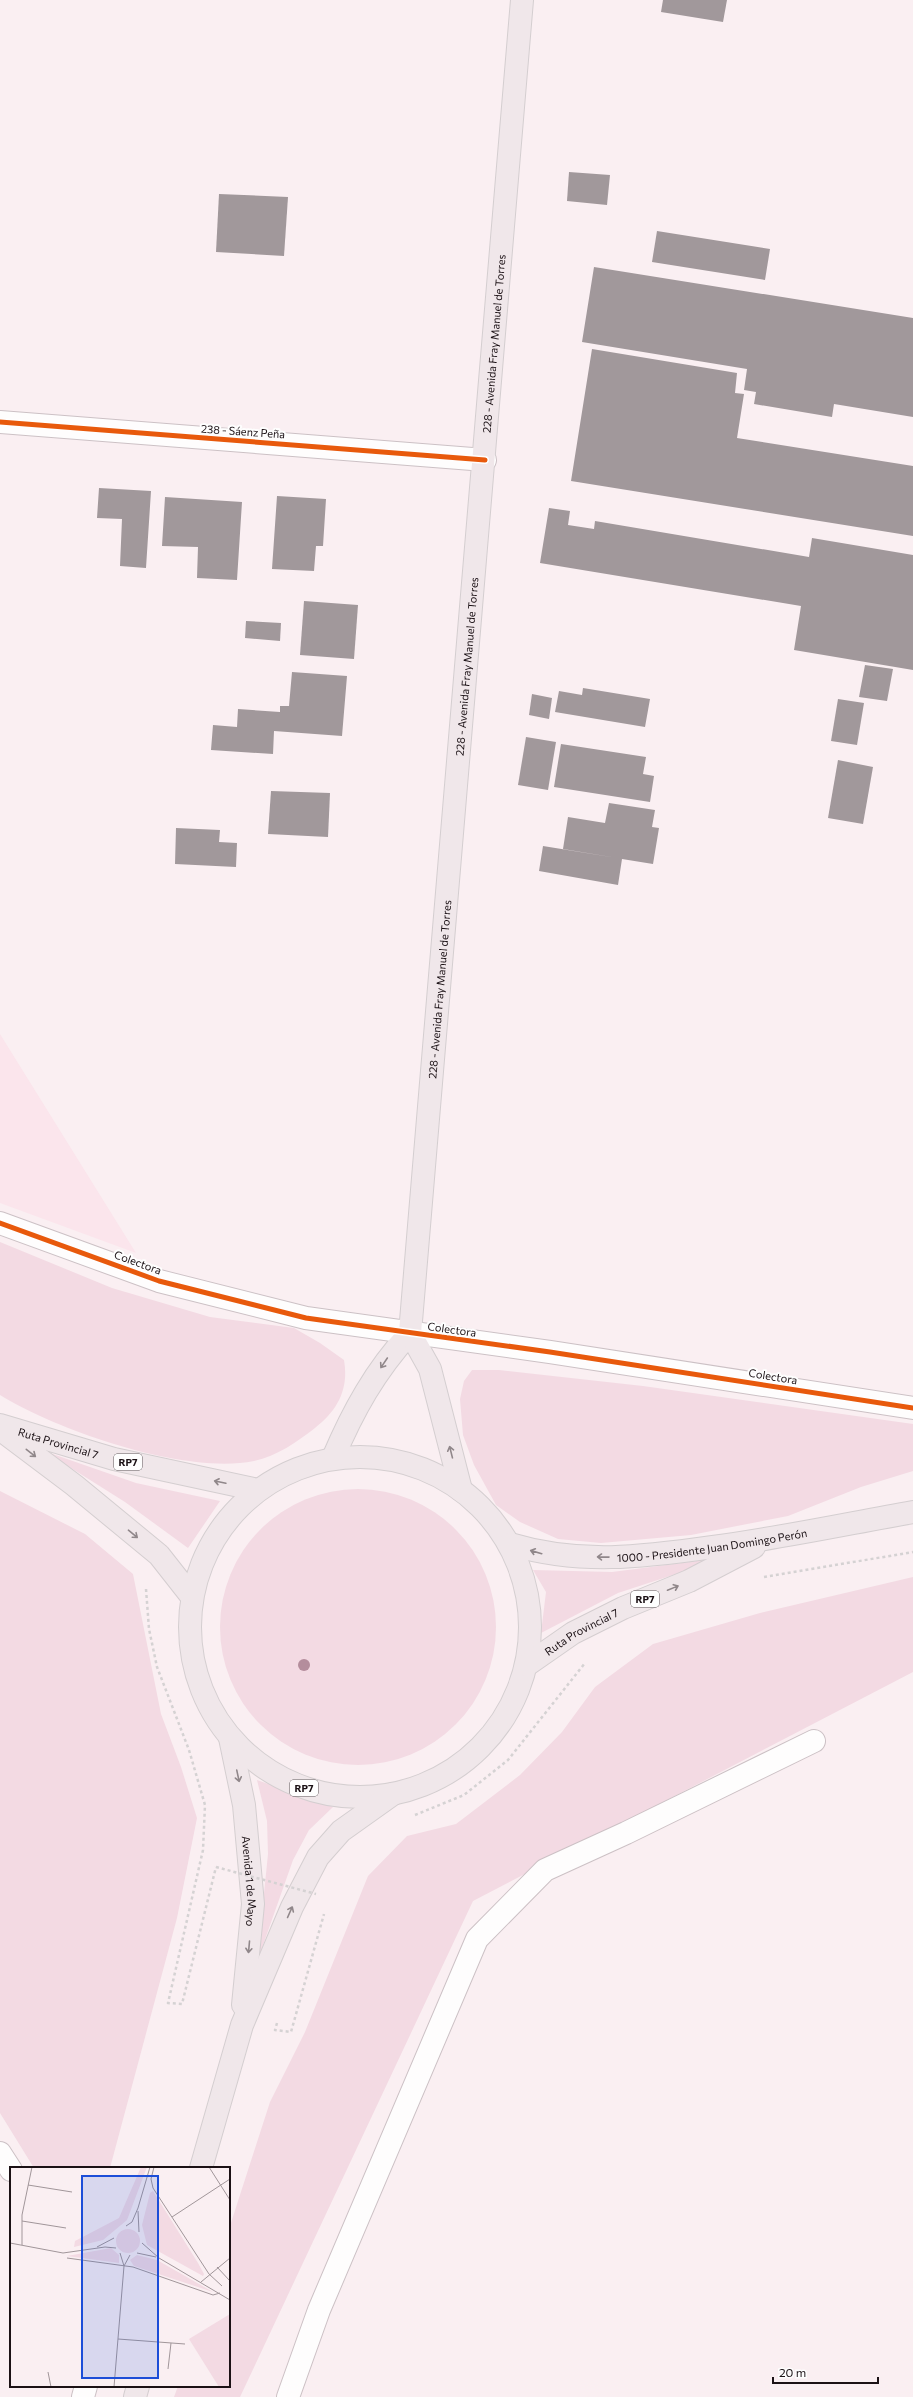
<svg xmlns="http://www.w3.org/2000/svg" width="913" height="2397" font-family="Commissioner,sans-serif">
  <rect width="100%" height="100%" fill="#faeff2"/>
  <path fill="#fbe5ec" d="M 0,1034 L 136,1253 L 0,1203 Z"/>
  <g fill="#f3dae3">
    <path d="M 0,1242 L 112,1288 L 210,1317 L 294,1328 L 320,1343 L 344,1360 C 349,1389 338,1410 315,1428 C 297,1442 277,1456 254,1461 C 185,1475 59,1431 0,1395 Z"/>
    <path d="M 472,1370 L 499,1370 L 643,1386 L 913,1424 L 913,1471 L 861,1487 L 788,1516 L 691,1535 L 601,1543 L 558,1539 L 520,1522 L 496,1505 L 474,1465 L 463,1435 L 460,1399 L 464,1381 Z"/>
    <path d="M 44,1451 L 136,1483 L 220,1501 L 188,1548 L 125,1502 Z"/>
    <circle cx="358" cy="1627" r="138"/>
    <path d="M 0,1491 L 85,1534 L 133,1574 L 161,1714 L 181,1767 L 197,1818 L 177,1918 L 110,2168 L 34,2168 L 0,2113 Z"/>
    <path d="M 728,1557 L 618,1593 L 541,1633 L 546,1592 L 533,1570 L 612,1572 Z"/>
    <path d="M 913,1577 L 913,1672 L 473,1901 L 240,2397 L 174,2397 L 178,2386 L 229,2386 L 229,2229 L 270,2102 L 305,2032 L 368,1876 L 407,1836 L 456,1824 L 520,1775 L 562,1732 L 595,1687 L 653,1644 L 760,1613 Z"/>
    <path d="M 257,1780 L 333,1807 L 309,1830 L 293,1860 L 257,1962 L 268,1854 L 267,1821 Z"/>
  </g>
  <g fill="#a1989b">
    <path d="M 663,0 L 727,0 L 723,22 L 661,12 Z"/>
    <path d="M 569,172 L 610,175 L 607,205 L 567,201 Z"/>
    <path d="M 219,194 L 288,197 L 284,256 L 216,252 Z"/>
    <path d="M 657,231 L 770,249 L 765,280 L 652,262 Z"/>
    <path d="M 594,267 L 913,318 L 913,417 L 834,404 L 832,417 L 754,404 L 756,392 L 744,390 L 747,369 L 582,342 Z"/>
    <path d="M 592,349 L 737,373 L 735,393 L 744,394 L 737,438 L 913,466 L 913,536 L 571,481 Z"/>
    <path d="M 99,488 L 151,491 L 146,568 L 120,566 L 122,519 L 97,518 Z"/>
    <path d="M 277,496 L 326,499 L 323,546 L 316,546 L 314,571 L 272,569 Z"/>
    <path d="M 165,497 L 242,502 L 237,580 L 197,578 L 198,547 L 162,546 Z"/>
    <path d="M 549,508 L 570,511 L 568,525 L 594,529 L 595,521 L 809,557 L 812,538 L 913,555 L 913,670 L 794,650 L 801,606 L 540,563 Z"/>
    <path d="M 304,601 L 358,605 L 354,659 L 300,655 Z"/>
    <path d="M 246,621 L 281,623 L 280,641 L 245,638 Z"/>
    <path d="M 865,665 L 893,669 L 887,701 L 859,697 Z"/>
    <path d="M 292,672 L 347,676 L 342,736 L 274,731 L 273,754 L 211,750 L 213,725 L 237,727 L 238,709 L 280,712 L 280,706 L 289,706 Z"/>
    <path d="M 583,688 L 650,699 L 645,727 L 555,712 L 559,691 L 582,695 Z"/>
    <path d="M 532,694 L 552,698 L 549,719 L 529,715 Z"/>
    <path d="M 838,699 L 864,703 L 857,745 L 831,741 Z"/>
    <path d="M 526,737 L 556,742 L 548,790 L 518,785 Z"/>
    <path d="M 561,744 L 646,757 L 643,774 L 654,776 L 650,802 L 554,787 Z"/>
    <path d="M 838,760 L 873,767 L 863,824 L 828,818 Z"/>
    <path d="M 271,791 L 330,793 L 328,837 L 268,834 Z"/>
    <path d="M 609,803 L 655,810 L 652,827 L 659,828 L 653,864 L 622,859 L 618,885 L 539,871 L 543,846 L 617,858 L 563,849 L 568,817 L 605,823 Z"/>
    <path d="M 176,828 L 220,830 L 219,842 L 237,843 L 236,867 L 175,864 Z"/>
  </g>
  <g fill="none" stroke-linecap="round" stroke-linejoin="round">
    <defs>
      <g id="minor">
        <path d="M 0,422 L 485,460"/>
        <path d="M 0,1223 L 159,1281 L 306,1318 L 550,1352 L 913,1408"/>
        <path d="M 0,2153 L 11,2170"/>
        <path d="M 83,2397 L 86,2386"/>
        <path d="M 288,2397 L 319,2310 L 477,1939 L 545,1870 L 626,1833 L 814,1741"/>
      </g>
      <g id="major">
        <path id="s1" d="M 0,1425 L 114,1459 L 258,1490"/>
        <path d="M 1,1430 L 74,1485 L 159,1555 L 192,1597"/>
        <circle cx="360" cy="1627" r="170"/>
        <path d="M 333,1458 C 353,1411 375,1371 410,1333"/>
        <path id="s2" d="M 461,1490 L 430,1369 L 410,1333 L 522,0"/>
        <path id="s3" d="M 510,1544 C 580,1565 642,1557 713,1547 C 780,1538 846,1524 913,1512"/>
        <path id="s4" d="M 527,1665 L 573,1633 L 623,1608 L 689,1581 L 754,1547"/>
        <path id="s5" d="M 230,1738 L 244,1805 L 253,1904 L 243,2005"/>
        <path d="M 201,2168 L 242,2025 L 292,1907 L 318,1857 L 341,1831 L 393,1794"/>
        <path d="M 135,2397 L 138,2386"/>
      </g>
    </defs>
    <use href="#minor" stroke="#ccc1c5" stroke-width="24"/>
    <use href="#major" stroke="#d4ced0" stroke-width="24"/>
    <g stroke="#d5d2d3" stroke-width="2.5" stroke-dasharray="3 3" stroke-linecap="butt">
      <path d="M 764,1577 L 913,1552"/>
      <path d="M 146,1589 L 149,1629 L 157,1667 L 189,1750 L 205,1805 L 203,1850 L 168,2003 L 182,2004 L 216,1867"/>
      <path d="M 415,1815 L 464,1795 L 508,1760 L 585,1663"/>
      <path d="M 277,2023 L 275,2030 L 291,2032 L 324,1914"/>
    </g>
    <use href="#minor" stroke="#fefdfd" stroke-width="22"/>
    <use href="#major" stroke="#f0e7ea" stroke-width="22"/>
    <path stroke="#d5d2d3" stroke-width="2.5" stroke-dasharray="3 3" stroke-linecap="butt" d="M 216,1867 L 316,1894"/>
    <defs>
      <g id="cycleway">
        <path d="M 0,422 L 485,460"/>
        <path d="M 0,1223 L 159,1281 L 306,1318 L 550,1352 L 913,1408"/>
      </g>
    </defs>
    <use href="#cycleway" stroke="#fefefe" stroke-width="8"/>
    <use href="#cycleway" stroke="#e8590c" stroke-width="5"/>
  </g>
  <circle fill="#b48d9c" cx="304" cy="1665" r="6"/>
  <defs><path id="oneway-shaft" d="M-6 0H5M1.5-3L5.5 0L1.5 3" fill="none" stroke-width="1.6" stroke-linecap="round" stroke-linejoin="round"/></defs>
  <g stroke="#90878a">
    <use href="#oneway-shaft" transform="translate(384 1363) rotate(124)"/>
    <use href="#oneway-shaft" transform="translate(451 1452) rotate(-104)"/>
    <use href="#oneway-shaft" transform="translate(31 1453) rotate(38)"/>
    <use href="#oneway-shaft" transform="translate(220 1482) rotate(-168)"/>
    <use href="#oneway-shaft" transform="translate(133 1534) rotate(40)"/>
    <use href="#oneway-shaft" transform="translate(536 1552) rotate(-164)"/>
    <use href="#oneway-shaft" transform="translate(603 1557) rotate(-179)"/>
    <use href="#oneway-shaft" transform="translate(673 1588) rotate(-22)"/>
    <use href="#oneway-shaft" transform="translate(238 1776) rotate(78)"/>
    <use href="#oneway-shaft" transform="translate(290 1912) rotate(-66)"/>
    <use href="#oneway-shaft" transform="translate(249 1947) rotate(95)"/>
  </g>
  <g text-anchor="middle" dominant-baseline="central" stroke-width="4" stroke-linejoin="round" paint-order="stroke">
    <g fill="#fefefe" stroke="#5f585b" stroke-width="1">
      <rect x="114" y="1454" width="28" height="16" rx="3"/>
      <rect x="631" y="1591" width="28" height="16" rx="3"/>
      <rect x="290" y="1780" width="28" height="16" rx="3"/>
    </g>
    <g font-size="10" font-weight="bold" fill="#1b1115">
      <text x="128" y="1462">RP7</text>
      <text x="645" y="1599">RP7</text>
      <text x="304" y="1788">RP7</text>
    </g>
    <g font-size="11" fill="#1b1115" stroke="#fefefe">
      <text stroke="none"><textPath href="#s2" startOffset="1159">228 - Avenida Fray Manuel de Torres</textPath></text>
      <text transform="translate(243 431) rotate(4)">238 - Sáenz Peña</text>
      <text stroke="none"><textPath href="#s2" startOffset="835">228 - Avenida Fray Manuel de Torres</textPath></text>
      <text stroke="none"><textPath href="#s2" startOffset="511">228 - Avenida Fray Manuel de Torres</textPath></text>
      <text transform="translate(138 1262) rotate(20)">Colectora</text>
      <text transform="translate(452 1329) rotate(8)">Colectora</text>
      <text transform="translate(773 1376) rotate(9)">Colectora</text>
      <text stroke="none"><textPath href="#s1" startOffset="61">Ruta Provincial 7</textPath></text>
      <text stroke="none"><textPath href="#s3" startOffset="204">1000 - Presidente Juan Domingo Perón</textPath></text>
      <text stroke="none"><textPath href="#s4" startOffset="64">Ruta Provincial 7</textPath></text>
      <text stroke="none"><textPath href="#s5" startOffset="145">Avenida 1 de Mayo</textPath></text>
    </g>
  </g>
  <g transform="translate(10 2167)">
    <rect width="220" height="220" fill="#faeff2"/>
    <path d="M 131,0 L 137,0 L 117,53 L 93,73 L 64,80 L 65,74 L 109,51 ZM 143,24 L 188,96 L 194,107 L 193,109 L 137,78 L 132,58 L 140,26 ZM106 74a12 12 0 1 1 24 0a12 12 0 1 1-24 0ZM 101,81 L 109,88 L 109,96 L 57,89 ZM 127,88 L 147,93 L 203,125 L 124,99 L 120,93 ZM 220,147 L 220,220 L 209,220 L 179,172 Z" fill="#f3dae3"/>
    <path fill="none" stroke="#a1969a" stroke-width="1" d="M 144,0 L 141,12 L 143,21 L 199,107 L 212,119M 199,0 L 220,33M 18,18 L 62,25M 128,44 L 129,65M 162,50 L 220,12M 12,54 L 56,61M 116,59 L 122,55 L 128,41 L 140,0M 0,76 L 53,86 L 95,80 L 106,81M 132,76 L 149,91 L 220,133M 12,78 L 12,48 L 22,0M 87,80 L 104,71M 127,86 L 146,90M 57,91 L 123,100 L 203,128 L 210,126M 114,99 L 120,88M 207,100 L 220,114M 191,115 L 220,91M 108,172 L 175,177M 158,202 L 161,176M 38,205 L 41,220M 104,220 L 114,99 L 110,86"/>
    <path fill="#1d4ed8" fill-opacity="0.15" stroke="#1d4ed8" stroke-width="2" d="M 72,9 L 148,9 L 148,211 L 72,211 Z"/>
    <rect width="220" height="220" fill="none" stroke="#1b1115" stroke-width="2"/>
  </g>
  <path d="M773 2377v6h105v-6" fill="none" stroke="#1b1115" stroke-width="2"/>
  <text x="779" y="2377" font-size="12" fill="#1b1115" stroke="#fefefe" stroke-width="3" paint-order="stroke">20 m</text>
</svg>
